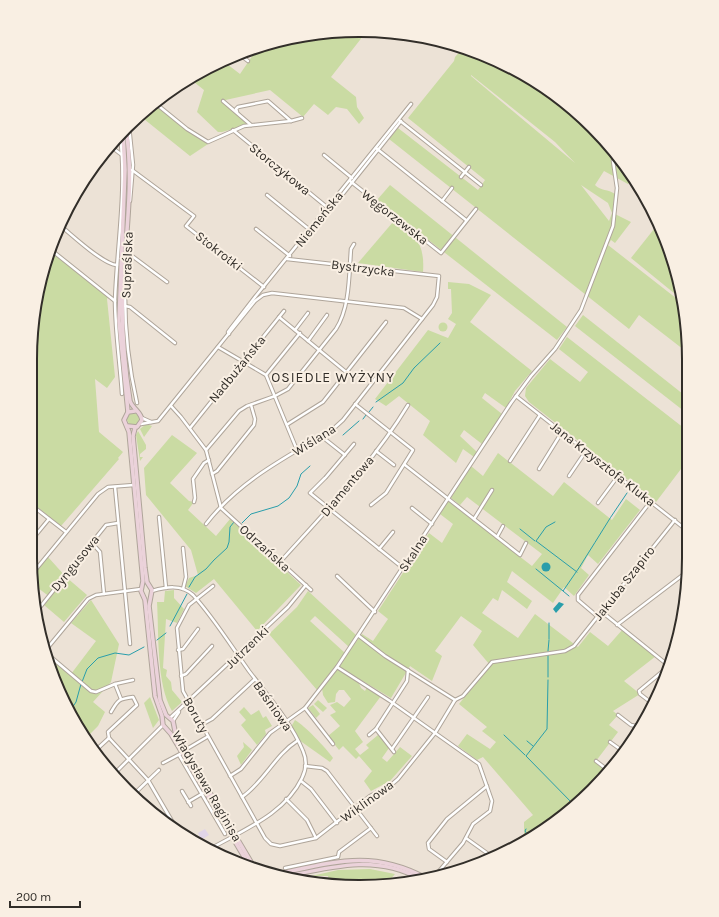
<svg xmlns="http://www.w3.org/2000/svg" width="719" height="917" font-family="Karla,sans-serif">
  <rect width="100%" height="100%" fill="#ece2d6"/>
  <path fill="#e1d5e8" d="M 205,829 L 209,835 L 201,840 L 198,833 Z"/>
  <g fill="#cadba3" fill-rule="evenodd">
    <path d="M 367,31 L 331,77 L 356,97 L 357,107 L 364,118 L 359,124 L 347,109 L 336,107 L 328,115 L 314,104 L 303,117 L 270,90 L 221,101 L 251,124 L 222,132 L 218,132 L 197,112 L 204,90 L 189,78 L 223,61 L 240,74 L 259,46 L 316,33 Z"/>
    <path d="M 463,48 L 505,64 L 560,98 L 571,109 L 570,111 L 582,118 L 607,142 L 633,179 L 628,184 L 604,171 L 595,185 C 601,191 608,189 615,194 L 613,213 L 631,222 L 615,243 L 611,240 L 608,245 L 681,302 L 688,338 L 688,353 L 639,315 L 629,329 L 389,139 L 398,128 L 478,190 L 485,180 L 408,118 L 454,61 L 455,57 ZM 471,75 L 555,142 L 575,163 L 471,76 ZM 581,185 L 608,203 L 612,213 L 609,221 Z"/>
    <path d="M 154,103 L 204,141 L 208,144 L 190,156 L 139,115 Z"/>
    <path d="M 390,185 L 567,327 L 557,340 L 377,200 Z"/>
    <path d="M 393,222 C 416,233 425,245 423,272 L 358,263 Z"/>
    <path d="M 658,224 L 672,254 L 680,298 L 631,258 Z"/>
    <path d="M 49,250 L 108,297 L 107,299 L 115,377 L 107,388 L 95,379 L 99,432 L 123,452 L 118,458 L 119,459 L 61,526 L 30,501 L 31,338 Z"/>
    <path d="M 448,282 L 469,284 L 491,295 L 470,322 L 532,371 L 515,391 L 506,408 L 485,393 L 482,398 L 502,414 L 482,444 L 464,430 L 460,436 L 477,452 L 474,457 L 463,449 L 456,463 L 423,435 L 430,421 L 399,396 L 386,406 L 375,399 L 428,330 L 448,338 L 456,324 L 448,319 L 452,313 L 451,289 L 448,289 Z"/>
    <path d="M 583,315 L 688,398 L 689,415 L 575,326 Z"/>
    <circle cx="443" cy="327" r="4.5"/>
    <path d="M 567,337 L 689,432 L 689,468 L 684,465 L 656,502 L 529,402 L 525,396 L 526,388 L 550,359 L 580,382 L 588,372 L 559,349 Z"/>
    <circle cx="133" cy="419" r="6"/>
    <path d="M 146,424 L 152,426 L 144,437 L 140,429 Z"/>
    <path d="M 138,431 L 146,445 L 146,449 L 140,454 L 140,457 L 143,457 L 140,461 L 136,435 Z"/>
    <path d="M 172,435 L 197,453 L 170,483 L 189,501 L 194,502 L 188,510 L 216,536 L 230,519 L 301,585 L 257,631 L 214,579 L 196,593 L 185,586 L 189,578 L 198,575 L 191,550 L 146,495 L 144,468 Z"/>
    <path d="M 498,453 L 553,496 L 564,482 L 612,520 L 626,499 L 640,510 L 598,564 L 588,555 L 581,568 L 589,575 L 574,596 L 564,587 L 553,603 L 512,571 L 507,582 L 532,601 L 527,609 L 502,590 L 498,601 L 493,598 L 482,613 L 518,638 L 535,614 L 578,647 L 590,632 L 608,646 L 623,629 L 656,656 L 624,681 L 640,694 L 613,711 L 618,715 L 609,725 L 618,732 L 596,761 L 609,771 L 592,791 L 524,843 L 524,822 L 533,815 L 483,757 L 477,760 L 458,746 L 467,734 L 490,749 L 496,742 L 482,731 L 487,727 L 459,704 L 490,665 L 473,645 L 482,631 L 461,616 L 435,651 L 442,656 L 432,681 L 410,666 L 391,698 L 361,680 L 358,681 L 361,688 L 365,691 L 367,687 L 381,696 L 355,731 L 363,742 L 355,749 L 360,755 L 369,748 L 366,745 L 378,735 L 389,748 L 382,758 L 387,762 L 400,747 L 412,756 L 390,781 L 371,791 L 364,781 L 372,771 L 359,756 L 356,759 L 343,746 L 339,750 L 328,736 L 340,726 L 330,715 L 336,712 L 330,705 L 337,702 L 344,707 L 351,699 L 344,690 L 339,690 L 336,694 L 335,702 L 328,703 L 323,695 L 322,688 L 362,634 L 373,641 L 388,619 L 378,611 L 429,533 L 442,543 L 453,524 L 440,514 L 448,501 L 532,566 L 542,554 L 467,497 L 460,505 L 451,498 L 471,466 L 483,476 Z"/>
    <path d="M 48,557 L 66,577 L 87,595 L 64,622 L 44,605 L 50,597 L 34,585 L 32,576 Z"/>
    <path d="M 174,590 L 174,598 L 184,609 L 177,623 L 166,619 L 163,668 L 167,670 L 166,676 L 171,682 L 172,690 L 182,702 L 172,711 C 156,683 159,634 157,602 L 164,602 L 165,591 Z"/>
    <path d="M 308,591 L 356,635 L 349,647 L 315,616 L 310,621 L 345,653 L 317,690 L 269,634 L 297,607 Z"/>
    <path d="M 91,600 L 119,644 L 111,682 L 93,702 L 105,712 L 98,726 L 86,738 L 74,722 L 50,665 L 56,661 L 71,674 L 96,641 L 71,623 Z"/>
    <path d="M 150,697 L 159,720 L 153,728 L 144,703 Z"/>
    <path d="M 318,700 L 327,708 L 323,712 L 314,704 Z"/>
    <path d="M 313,705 L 320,714 L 316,718 L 308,708 Z"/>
    <path d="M 244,707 L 251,715 L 259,710 L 263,718 L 266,716 L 272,726 L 265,730 L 266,734 L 257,745 L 241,725 L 246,720 L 239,712 Z"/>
    <path d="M 295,720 C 304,725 326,748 333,758 L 330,762 L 299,740 L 291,727 Z"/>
    <path d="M 243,742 L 252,750 L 241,765 L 237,756 L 244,747 Z"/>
    <path d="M 370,869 L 395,874 L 387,883 L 360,887 L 327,883 L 329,881 L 328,876 C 321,876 311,875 306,880 L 298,879 L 338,870 Z"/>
  </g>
  <g fill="#299eab">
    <circle cx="546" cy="567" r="4.5"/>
    <path d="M 559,602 L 564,604 L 556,613 L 553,609 Z"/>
  </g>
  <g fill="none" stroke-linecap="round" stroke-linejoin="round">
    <g stroke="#299eab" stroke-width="1">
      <path d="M 376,402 L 403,383 L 414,368 L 440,343"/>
      <path d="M 369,412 L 373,407"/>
      <path d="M 363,419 L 366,415"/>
      <path d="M 343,435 L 359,421"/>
      <path d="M 555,522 L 546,527 L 536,541 L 577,572"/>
      <path d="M 242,523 L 251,514 L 278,506 L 289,498 L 297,486 L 301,474 L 310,466"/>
      <path d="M 520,529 L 535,541"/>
      <path d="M 536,569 L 563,591"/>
      <path d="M 189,587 L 195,577 L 206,569 L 214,560 L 227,548 L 229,542 L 230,527 L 234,522"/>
      <path d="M 569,596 L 563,591 C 586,560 604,525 627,493"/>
      <path d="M 170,626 L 187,594"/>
      <path d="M 549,639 L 549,623"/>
      <path d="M 157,640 L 166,633"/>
      <path d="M 548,651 L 549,640"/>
      <path d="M 548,677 L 548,654"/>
      <path d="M 548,680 L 547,729 L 526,756 L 574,805"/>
      <path d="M 82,682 L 87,669 L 98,658 L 115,653 L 129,655 L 144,647"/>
      <path d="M 70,711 L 76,702 L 81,684"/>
      <path d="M 504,735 L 525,755"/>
      <path d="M 527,741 L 533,746"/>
      <path d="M 526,829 L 525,831 L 530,839"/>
    </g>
    <defs>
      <g id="minor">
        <path d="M 239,54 L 248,61"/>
        <path d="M 223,101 L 251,125"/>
        <path d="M 155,103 L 187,129 L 208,142 L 244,126 L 291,121 L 302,118"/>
        <path d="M 237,112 L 236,109 L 238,107 L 268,101 L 291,121"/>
        <path d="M 399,120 L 481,185"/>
        <path d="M 129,126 L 133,165 L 130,201"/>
        <path d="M 233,130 L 328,208"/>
        <path d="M 120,135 C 127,189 117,245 115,300 C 115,331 120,363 122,394"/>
        <path d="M 110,146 L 122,155"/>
        <path d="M 376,148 L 466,220"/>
        <path d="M 324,155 L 352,178"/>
        <path d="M 132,170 L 194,216 L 186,226 L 264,287"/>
        <path d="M 461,177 L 469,167"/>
        <path d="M 350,181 L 441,253 L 476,209"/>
        <path d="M 267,195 L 310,230"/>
        <path d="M 338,200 L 401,121"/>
        <path d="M 442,201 L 452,188"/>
        <path d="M 62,227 C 73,236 104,265 117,265"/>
        <path d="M 256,229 L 290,256"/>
        <path d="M 128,240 C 129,258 126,277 125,295 C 125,331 129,368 137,403"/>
        <path d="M 50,249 L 115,301"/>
        <path d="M 128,253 L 167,282"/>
        <path d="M 125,306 L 130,307 L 175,343"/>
        <path d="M 279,317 L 346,372"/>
        <path d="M 295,330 L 308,313"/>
        <path d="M 229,334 L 228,332 L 231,328 L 255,297 L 411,104"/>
        <path d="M 308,341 L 327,315"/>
        <path d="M 218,347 L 266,375 L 297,450"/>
        <path d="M 266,375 L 300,333"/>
        <path d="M 516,396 L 689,532"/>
        <path d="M 355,404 L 413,450 L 386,493 L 371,505"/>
        <path d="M 171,406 L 181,417 L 206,450 L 221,508 L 311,590"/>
        <path d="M 142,418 L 151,422"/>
        <path d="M 141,424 L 158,421 L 255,301 L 263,295 L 272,293 L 404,308 L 422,319"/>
        <path d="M 288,424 L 323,402 L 386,322"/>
        <path d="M 190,428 L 284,311"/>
        <path d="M 321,436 L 345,455"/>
        <path d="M 206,450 L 239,411 L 247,406 L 275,396 L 288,389 L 336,329 C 350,307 349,275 351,249 L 354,244"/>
        <path d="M 376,451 L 394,465"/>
        <path d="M 510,461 L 540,415"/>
        <path d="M 405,465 L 520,555 L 526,543"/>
        <path d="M 539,469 L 562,432"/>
        <path d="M 212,474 L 217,471 L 254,425 L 255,419 L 251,405"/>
        <path d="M 569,476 L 586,451"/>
        <path d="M 326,477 L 354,444"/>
        <path d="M 325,478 L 310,493 L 403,568"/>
        <path d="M 115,487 L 130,644"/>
        <path d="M 194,502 L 195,498 L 193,479 L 204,463 L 209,460"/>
        <path d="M 598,503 L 618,476"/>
        <path d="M 30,504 L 66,532"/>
        <path d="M 412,508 L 432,524"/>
        <path d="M 159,517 L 166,588"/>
        <path d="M 474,519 L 492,490"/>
        <path d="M 206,524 C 239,481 286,457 332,430 L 343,420 L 433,305 L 437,297 L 439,276 L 287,259"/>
        <path d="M 497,537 L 503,526"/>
        <path d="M 30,542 L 49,519"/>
        <path d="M 92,543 L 100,552 L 104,594"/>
        <path d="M 379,549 L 393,532"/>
        <path d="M 280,562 C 325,512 373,463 408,405"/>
        <path d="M 32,574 L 98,494 L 108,487 L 134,485"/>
        <path d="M 337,576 L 375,612"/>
        <path d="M 213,586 L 189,605 L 177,628 L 183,691 L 265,838 L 271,844 L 280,846 L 316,838 L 370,796 L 390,786 L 398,779 L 435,733 L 455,700"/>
        <path d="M 183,589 L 186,577 L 183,548"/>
        <path d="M 152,591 C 166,587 181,584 193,595 C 214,618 231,646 249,671 C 268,696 291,722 303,751 C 307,760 306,770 302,778 C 285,814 243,830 210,849"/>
        <path d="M 37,611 L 106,525 L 118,523"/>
        <path d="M 602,612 L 669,666"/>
        <path d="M 598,617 L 578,600 L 578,595 L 651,501"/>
        <path d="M 617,625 L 688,571"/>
        <path d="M 359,636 L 385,656 L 455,700"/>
        <path d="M 178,650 L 183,649 L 198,629"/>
        <path d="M 45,651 L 88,599 L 96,595 L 141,589"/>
        <path d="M 45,652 L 91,691 L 96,692 L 115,684"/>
        <path d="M 337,667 L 390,701 L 479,764 L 492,801 L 490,811 L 473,824 L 463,843 L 434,877"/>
        <path d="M 181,676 L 186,674 L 212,646"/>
        <path d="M 121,699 L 115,684 L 133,680"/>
        <path d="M 455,700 L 463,696 L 492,662 L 565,651 L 574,646 L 675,520"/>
        <path d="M 653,704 L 640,694 L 639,691 L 669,666"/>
        <path d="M 305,708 L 333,744"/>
        <path d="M 618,715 L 631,725 L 641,727"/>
        <path d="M 170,718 L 288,607 L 306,585"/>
        <path d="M 173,721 L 179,712"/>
        <path d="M 201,725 L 212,719 L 255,679"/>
        <path d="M 376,729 L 394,752"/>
        <path d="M 369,735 L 376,729 L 407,681 L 408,670"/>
        <path d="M 109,738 L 148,780 L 176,828"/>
        <path d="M 109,738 L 108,732 L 137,705 L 133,697 C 118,699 118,700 111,712"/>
        <path d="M 610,742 L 624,752"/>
        <path d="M 392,749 L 428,697"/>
        <path d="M 96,750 L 109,738"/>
        <path d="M 185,750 L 207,737"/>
        <path d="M 179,755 L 225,834"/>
        <path d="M 596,761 L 609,771"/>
        <path d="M 163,763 L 180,754"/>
        <path d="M 305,766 L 322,768 L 327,771 L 377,836"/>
        <path d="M 114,774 L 163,725"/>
        <path d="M 230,776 L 241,769 L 270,733 L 305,708 L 337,667 L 511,403 L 531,376 L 555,349 L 581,310 L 613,226 L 617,188 L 613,161 L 614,152"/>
        <path d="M 301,781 L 311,789 L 337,823"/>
        <path d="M 182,791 L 191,806"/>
        <path d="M 133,795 L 159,770"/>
        <path d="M 242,797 C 264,782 275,755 297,741"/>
        <path d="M 286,799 L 307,820 L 316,838"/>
        <path d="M 188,802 L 205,792"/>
        <path d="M 466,838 L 491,856"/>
        <path d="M 447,862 L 429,849 L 428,843 L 447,819 L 487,786"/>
        <path d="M 285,868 L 338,857 L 339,852 L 371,828"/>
      </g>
      <g id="secondary">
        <path d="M 126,129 C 134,179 126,233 123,283 C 121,322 124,363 130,401 C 133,409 141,412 142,420 L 137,427 L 128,426"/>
        <path d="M 123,132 L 125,170 L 119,321 L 128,412"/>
        <path d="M 135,411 L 128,412 L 124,420 L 129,432 L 143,581 L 141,591 L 145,600 L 155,696 L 162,716 L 163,725 L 171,734 L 249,865"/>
        <path d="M 135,428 L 133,436 L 145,568 L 147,582 L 152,590 L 149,606 L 160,700 L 166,715 L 173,721 L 175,731 L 181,744 L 254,867"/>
        <path d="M 273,875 C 331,863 370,848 426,878"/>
        <path d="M 284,877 C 331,867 376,854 420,879"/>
      </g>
    </defs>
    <use href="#minor" stroke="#afa59a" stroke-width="4.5"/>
    <use href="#secondary" stroke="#afa59a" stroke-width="5.5"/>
    <use href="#minor" stroke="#fff" stroke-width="2.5"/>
    <use href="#secondary" stroke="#ebd2da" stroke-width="3.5"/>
  </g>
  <g text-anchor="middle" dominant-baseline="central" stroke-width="4" stroke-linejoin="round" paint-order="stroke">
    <g font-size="13" fill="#322e29" stroke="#f9efe3">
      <text transform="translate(280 169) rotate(39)">Storczykowa</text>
      <text transform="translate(395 217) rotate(38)">Węgorzewska</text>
      <text transform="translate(319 219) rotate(-51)">Niemeńska</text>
      <text transform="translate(219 251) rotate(38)">Stokrotki</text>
      <text transform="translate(127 265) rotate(-88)">Supraślska</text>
      <text transform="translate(363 268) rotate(7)">Bystrzycka</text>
      <text transform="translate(237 369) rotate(-51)">Nadbużańska</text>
      <text transform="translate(314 440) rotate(-32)">Wiślana</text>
      <text transform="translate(603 464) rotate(38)">Jana Krzysztofa Kluka</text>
      <text transform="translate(347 486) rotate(-50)">Diamentowa</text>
      <text transform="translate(265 548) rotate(42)">Odrzańska</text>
      <text transform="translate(413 553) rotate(-57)">Skalna</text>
      <text transform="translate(75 563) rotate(-51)">Dyngusowa</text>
      <text transform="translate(624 583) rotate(-52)">Jakuba Szapiro</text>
      <text transform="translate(247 647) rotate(-44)">Jutrzenki</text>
      <text transform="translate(273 706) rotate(55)">Baśniowa</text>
      <text transform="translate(196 715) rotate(61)">Boruty</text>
      <text transform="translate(207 786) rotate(60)">Władysława Raginisa</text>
      <text transform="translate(367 801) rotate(-36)">Wiklinowa</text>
    </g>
    <g font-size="14" letter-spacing="1" fill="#322e29" stroke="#f9efe3">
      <text x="333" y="377">OSIEDLE WYŻYNY</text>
    </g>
  </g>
  <path d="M0 0H719V917H0ZM359 37H360A322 322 0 0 1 682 359V558A322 322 0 0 1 360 880H359A322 322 0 0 1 37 558V359A322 322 0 0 1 359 37Z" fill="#f9efe3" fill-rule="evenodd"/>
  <path fill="none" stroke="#322e29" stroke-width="2" d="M359 37H360A322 322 0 0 1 682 359V558A322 322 0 0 1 360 880H359A322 322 0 0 1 37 558V359A322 322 0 0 1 359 37Z"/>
  <path d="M10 901v6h70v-6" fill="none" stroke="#322e29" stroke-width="2"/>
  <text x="16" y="901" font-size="12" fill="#322e29" stroke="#f9efe3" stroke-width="3" paint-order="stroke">200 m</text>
</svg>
